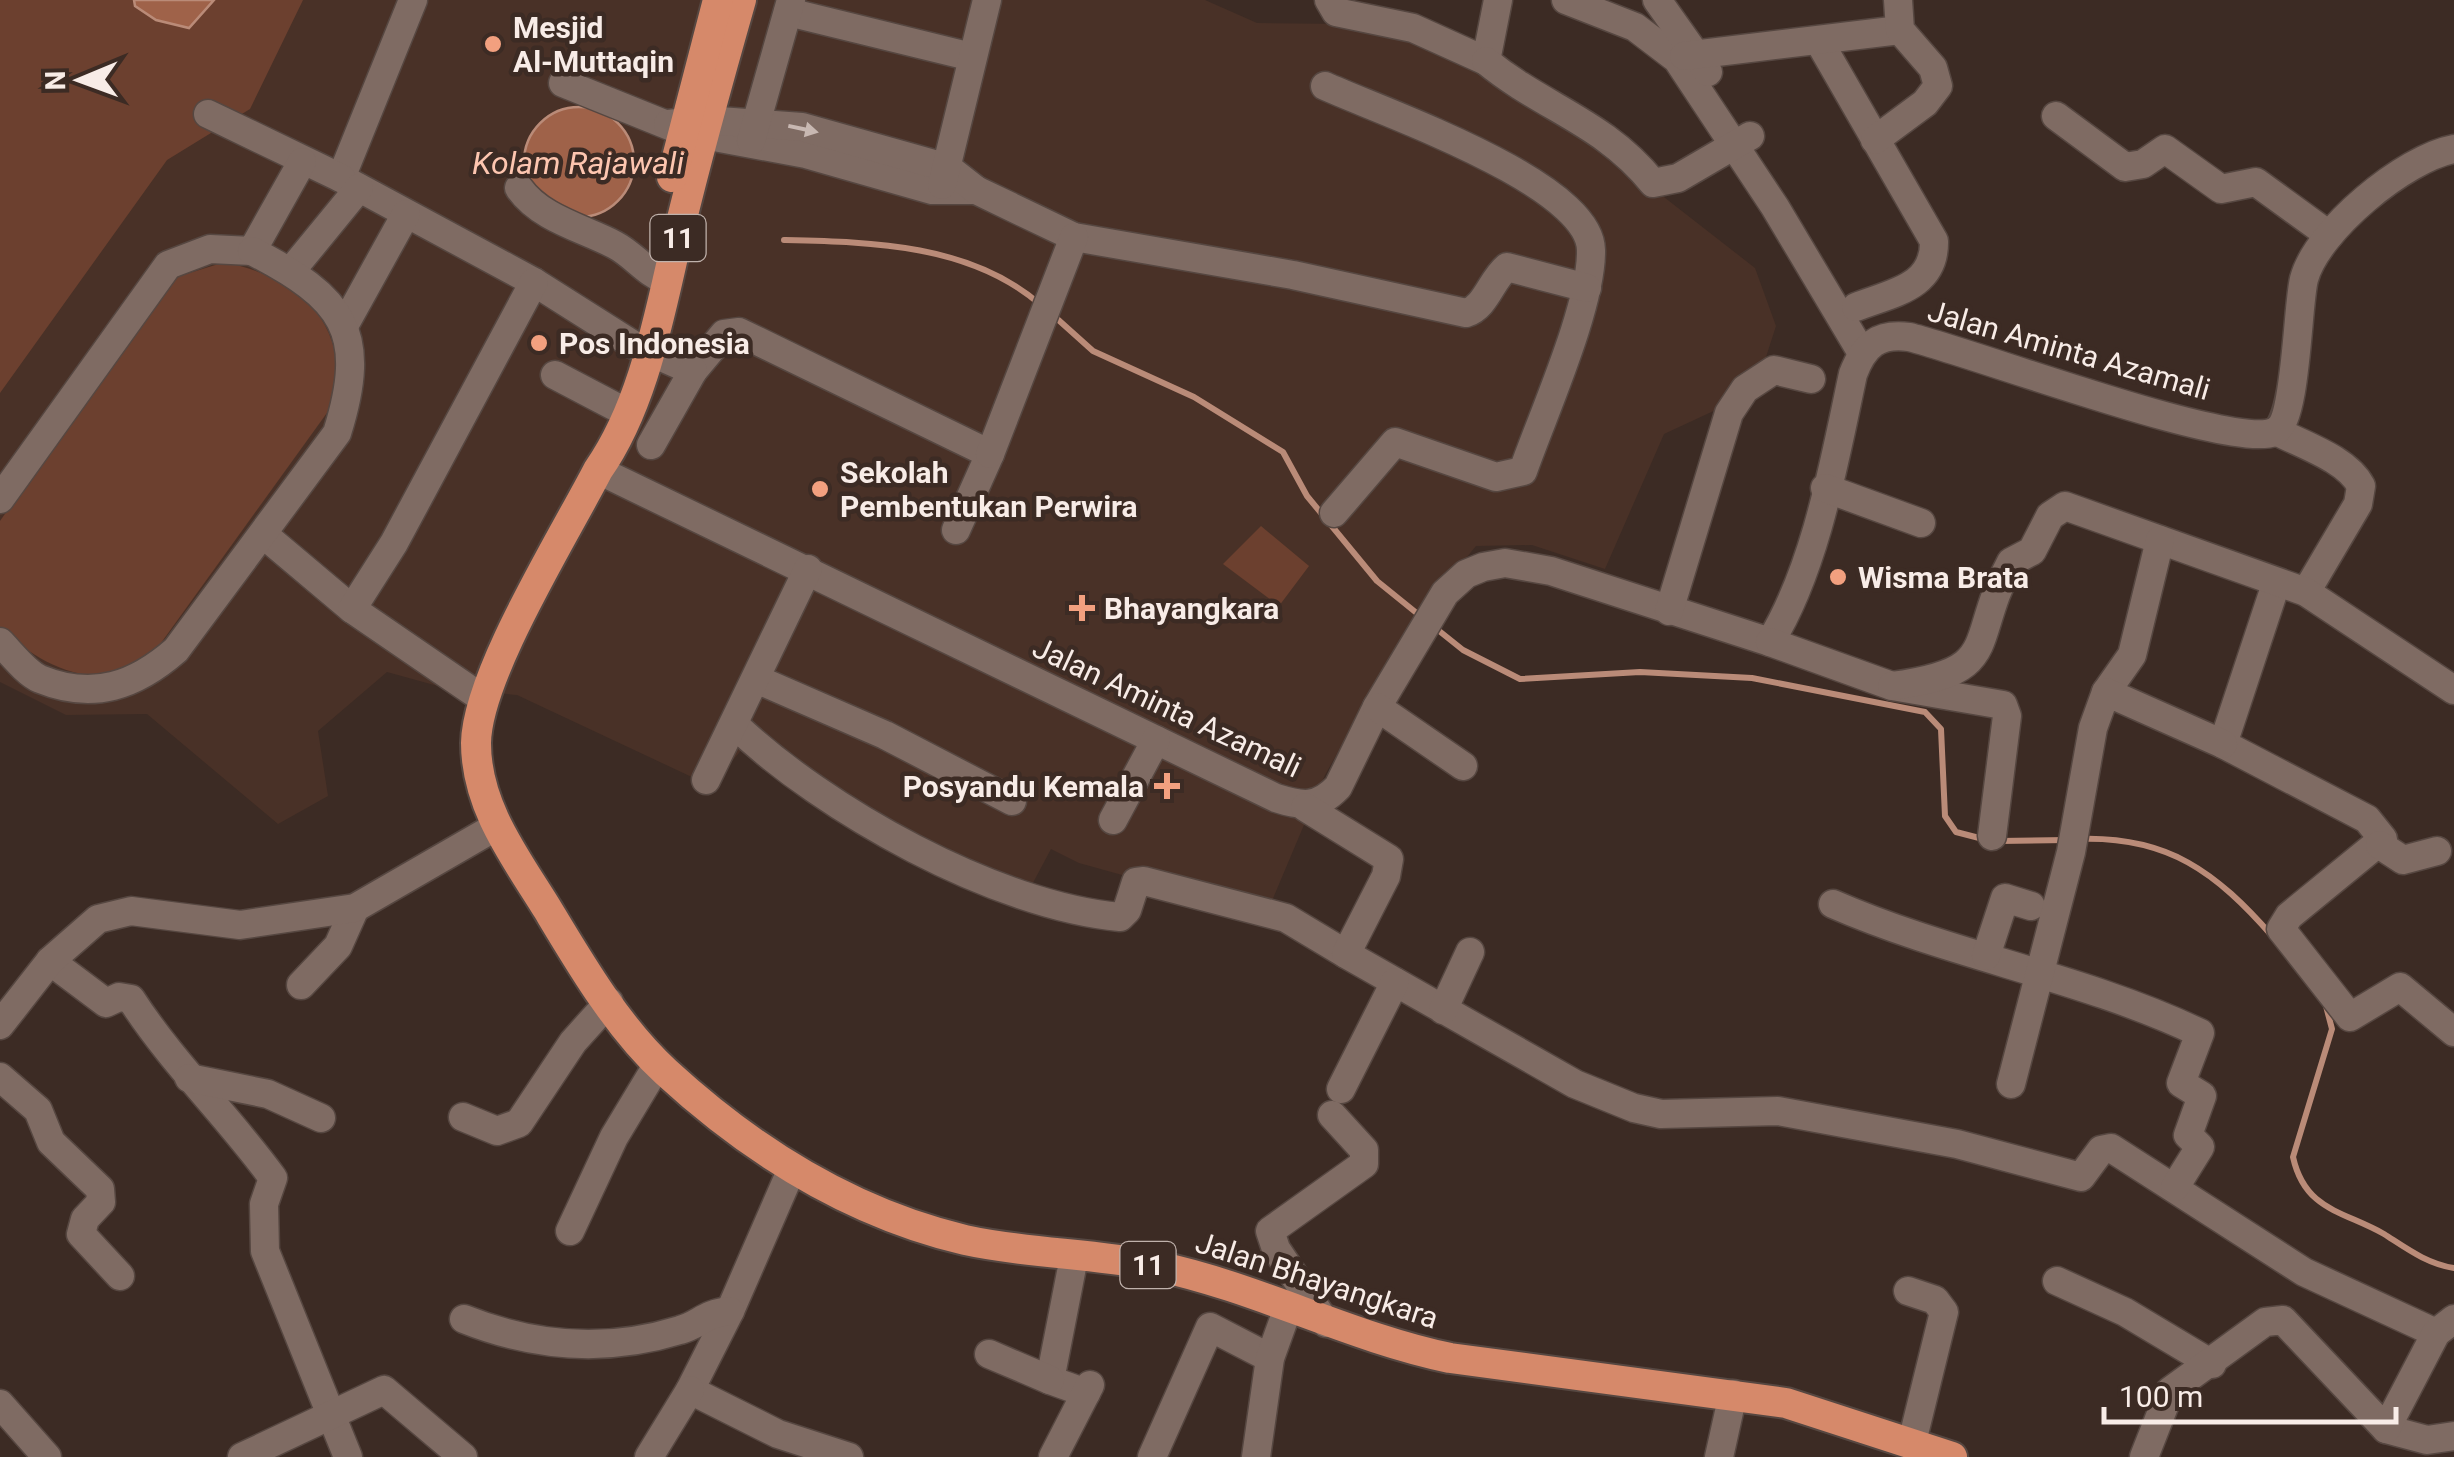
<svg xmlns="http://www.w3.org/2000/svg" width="2454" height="1457" font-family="Roboto,sans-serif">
  <rect width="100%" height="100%" fill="#3c2b24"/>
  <path fill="#493127" d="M 0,0 L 1205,0 L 1257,23 L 1345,24 L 1423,36 L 1569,123 L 1755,268 L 1776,326 L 1765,360 L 1720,408 L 1664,434 L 1605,569 L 1532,545 L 1476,546 L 1408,628 L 1325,775 L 1266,915 L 1079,863 L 1051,849 L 1027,894 L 878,833 L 750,740 L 711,786 L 517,695 L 445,688 L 387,672 L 318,731 L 328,796 L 278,824 L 147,714 L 66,715 L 0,682 Z"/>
  <g fill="#6c402f">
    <path d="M 0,0 L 303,0 L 250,109 L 167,160 L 0,393 Z"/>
    <path d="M 225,262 C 299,279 345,318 337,399 L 148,661 C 96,694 40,666 0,627 L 0,521 L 170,279 Z"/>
    <path d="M 1261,526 L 1309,566 L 1279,606 L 1223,564 Z"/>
  </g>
  <g fill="#9f6249" stroke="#ba8b78" stroke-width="2.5">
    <path d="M 134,0 L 214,0 L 189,28 L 156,20 L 135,6 Z"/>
    <circle cx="579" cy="162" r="55"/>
  </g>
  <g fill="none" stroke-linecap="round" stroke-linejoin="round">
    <g stroke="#ba8b78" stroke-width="6">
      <path d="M 784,240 C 872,242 971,244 1041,305"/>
      <path d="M 1054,316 L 1093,351 L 1194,397 L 1283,452 L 1307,496 L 1377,581 L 1424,619"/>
      <path d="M 1433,626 L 1463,650 L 1520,679 L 1640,672 L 1752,678 L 1925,712 L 1941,729 L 1945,816 L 1956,832 L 1987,840"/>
      <path d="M 2079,839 C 2168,836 2216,872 2273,937"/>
      <path d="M 1999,841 L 2067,840"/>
      <path d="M 2326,1006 L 2332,1029 L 2293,1157 C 2305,1211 2344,1211 2384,1234 C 2406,1248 2427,1264 2454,1268"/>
    </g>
    <defs>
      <g id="minor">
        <path d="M 413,0 L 341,178 L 534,282 L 632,344 L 693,371 L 724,334 L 739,332 L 990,454 L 956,530"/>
        <path d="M 1329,0 L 1336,12 L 1413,28 L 1486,61 L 1498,0"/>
        <path d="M 1566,0 L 1635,27 L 1677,59 L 1775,207 L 1862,353"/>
        <path d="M 1657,0 L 1708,72"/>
        <path d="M 788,12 L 972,57"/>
        <path d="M 1820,43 L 1934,241 C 1935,288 1891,293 1856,307"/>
        <path d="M 1684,56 L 1900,30"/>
        <path d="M 1486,61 C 1543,108 1604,122 1653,183 L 1678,178 L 1750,136"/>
        <path d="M 563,83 L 682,131 L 806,154 L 932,190 L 976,190"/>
        <path d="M 1325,86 C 1382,112 1590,183 1591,250 C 1592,306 1543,414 1523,471 L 1496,477 L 1395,442 L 1334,513"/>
        <path d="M 208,114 L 341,178"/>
        <path d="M 2056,116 L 2125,167 L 2143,164 L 2165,149 L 2221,189 L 2256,182 L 2329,235"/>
        <path d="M 668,124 L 706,120 L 802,127 L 948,168 L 976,190 L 1074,237 L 1293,275 L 1466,313 C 1486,307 1491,280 1507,267 L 1587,288"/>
        <path d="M 1875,140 L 1925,103 L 1938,86 L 1933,68 L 1900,30 L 1898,0"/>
        <path d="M 751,141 L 791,0"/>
        <path d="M 942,185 L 987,0"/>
        <path d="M 519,188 C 541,219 583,228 615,245 C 634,255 646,273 667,281"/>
        <path d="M 291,271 L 359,188"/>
        <path d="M 344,326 L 406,214"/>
        <path d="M 555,375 L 614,406"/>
        <path d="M 2276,431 C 2303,445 2347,459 2361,486 L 2358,504 L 2306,592"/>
        <path d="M 651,445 L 693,371"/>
        <path d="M 990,454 L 1074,237"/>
        <path d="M 598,470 L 1276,798 C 1302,806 1317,809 1338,787 L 1377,707 L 1445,593 L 1466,574 L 1483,567 L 1505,563 L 1551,571 L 1770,642 C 1816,568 1835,458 1853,374 C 1864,345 1878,333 1909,337 C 1969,351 2231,450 2274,432 C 2297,422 2297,306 2304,279 C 2317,230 2405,158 2454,149"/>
        <path d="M 1825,488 L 1921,523"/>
        <path d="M 0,499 L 168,265 L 210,249 L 252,251 L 302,162"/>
        <path d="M 263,534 L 352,609"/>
        <path d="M 2276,584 L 2223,744 L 2367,819 L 2383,839 L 2289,916 L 2281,929 L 2350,1017 L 2400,987 L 2454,1032"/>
        <path d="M 1669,611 L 1729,413 L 1745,389 L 1774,370 L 1811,379"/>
        <path d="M 0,642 C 11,653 26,673 40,679 C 94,701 136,685 176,650 L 337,433 C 369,331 343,298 252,251"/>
        <path d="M 1770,642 L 1892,686 L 2003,705 L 2007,716 L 1992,836"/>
        <path d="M 756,679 L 885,735 L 1012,801"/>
        <path d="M 1892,686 C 2005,671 1967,642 2011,562 L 2032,551 L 2050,516 L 2065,506 L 2306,592 L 2454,690"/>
        <path d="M 2106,692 L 2132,655 L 2160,540"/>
        <path d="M 482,698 L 352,609 L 394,543 L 534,282"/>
        <path d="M 1377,707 L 1463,766"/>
        <path d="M 735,725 C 824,810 996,906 1120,917 L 1127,910 L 1136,882 L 1144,881 L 1286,918 L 1346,954"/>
        <path d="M 706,780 L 808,569"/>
        <path d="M 1305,807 L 1389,859 L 1386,876 L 1346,954 L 1575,1084 L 1634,1108 L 1661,1114 L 1778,1111 L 1957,1144 L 2081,1177 L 2101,1150 L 2111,1148 L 2304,1272 L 2436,1333"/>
        <path d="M 1113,820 L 1156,740"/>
        <path d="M 2380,845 L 2403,860 L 2437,851"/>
        <path d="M 1833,904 C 1952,956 2083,977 2200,1033 L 2181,1083 L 2202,1096 L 2188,1135 L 2200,1147 L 2175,1187"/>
        <path d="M 1986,956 L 2005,898 L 2031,906"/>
        <path d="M 50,961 L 106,1003 L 119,997 L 131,999 C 173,1064 228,1116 273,1178 L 264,1204 L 265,1251 L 348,1457"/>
        <path d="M 301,985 L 338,946 L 355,908"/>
        <path d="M 1443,1010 L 1470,952"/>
        <path d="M 0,1025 L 50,961 L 98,919 L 131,911 L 240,925 L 355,908 L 497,826"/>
        <path d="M 0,1077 L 38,1110 L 51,1142 L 100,1189 L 101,1202 L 85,1219 L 81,1234 L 120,1276"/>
        <path d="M 189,1078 L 268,1094 L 321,1118"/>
        <path d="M 2011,1084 L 2071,852 L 2093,728 L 2106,692 L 2223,744"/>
        <path d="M 1341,1089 L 1395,982"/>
        <path d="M 463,1117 L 497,1131 L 519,1123 L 573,1042 L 609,1002"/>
        <path d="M 791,1171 L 730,1311 L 690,1390 L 778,1434 L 849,1457"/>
        <path d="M 570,1231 L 614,1137 L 658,1064"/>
        <path d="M 1074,1257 L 1050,1380 L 1086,1393"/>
        <path d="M 2057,1281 L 2125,1312 L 2212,1364"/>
        <path d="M 1908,1291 L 1935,1300 L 1944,1312 L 1912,1442"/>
        <path d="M 464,1319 C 534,1347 606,1353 680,1330 C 701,1324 703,1314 730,1311"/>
        <path d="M 1326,1323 L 1276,1249 L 1270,1231 L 1364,1164 L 1364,1150 L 1332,1115"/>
        <path d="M 989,1354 L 1050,1380"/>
        <path d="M 0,1404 L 47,1457"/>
        <path d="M 2386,1429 L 2427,1440 L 2454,1436"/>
        <path d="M 242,1457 L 384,1390 L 463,1457"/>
        <path d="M 649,1457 L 690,1390"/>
        <path d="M 1053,1457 L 1090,1385"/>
        <path d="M 1152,1457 L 1210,1327 L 1270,1358"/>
        <path d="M 1256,1457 L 1270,1358 L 1288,1308"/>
        <path d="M 1719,1457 L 1733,1394"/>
        <path d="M 2144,1457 L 2170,1391 L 2265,1322 L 2283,1320 L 2386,1429 L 2436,1333 L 2454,1319"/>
      </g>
      <g id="highway">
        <path d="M 741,0 C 719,77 698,153 679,231 C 660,310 645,403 598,470 C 564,536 477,675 476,743 C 476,807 516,858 548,910 C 581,965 618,1028 666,1072 C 752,1151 851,1213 965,1240 C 1028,1254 1093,1253 1156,1266 C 1257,1287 1349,1337 1450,1358 L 1786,1403 L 1952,1457"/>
        <path d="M 672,177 L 718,0"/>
      </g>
    </defs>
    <use href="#minor" stroke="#564741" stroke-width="31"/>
    <use href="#highway" stroke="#564741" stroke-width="34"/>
    <use href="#minor" stroke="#7f6b63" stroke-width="28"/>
    <use href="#highway" stroke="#d6896a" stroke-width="30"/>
  </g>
  <defs><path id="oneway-solid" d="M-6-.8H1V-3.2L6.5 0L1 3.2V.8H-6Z" transform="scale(2.5)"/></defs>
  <use fill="#c8b8b2" href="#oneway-solid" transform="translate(803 129) rotate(12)"/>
  <g fill="#f2a07f" stroke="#3c2b24" stroke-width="4">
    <circle cx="493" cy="44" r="10"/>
    <circle cx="539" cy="343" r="10"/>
    <circle cx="820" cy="489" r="10"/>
    <circle cx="1838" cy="577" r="10"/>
    <path d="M1077 593h10v10h10v10h-10v10h-10v-10h-10v-10h10z"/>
    <path d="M1162 771h10v10h10v10h-10v10h-10v-10h-10v-10h10z"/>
  </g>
  <g text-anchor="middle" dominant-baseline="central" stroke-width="9" stroke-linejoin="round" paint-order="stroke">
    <g fill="#3c2b24" stroke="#c0b2ac" stroke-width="2.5">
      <rect x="650.5" y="215" width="55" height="46" rx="8"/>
      <rect x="1120.5" y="1242" width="55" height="46" rx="8"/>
    </g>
    <g font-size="28" font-weight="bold" fill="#f8ece7">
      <text x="678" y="238">11</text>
      <text x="1148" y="1265">11</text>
    </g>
    <g font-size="30" font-weight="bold" fill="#f8ece7" stroke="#3c2b24" text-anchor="start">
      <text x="513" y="27">Mesjid<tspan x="513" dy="34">Al-Muttaqin</tspan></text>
      <text x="559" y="343">Pos Indonesia</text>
      <text x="840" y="472">Sekolah<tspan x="840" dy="34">Pembentukan Perwira</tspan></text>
      <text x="1858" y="577">Wisma Brata</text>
      <text x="1104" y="608">Bhayangkara</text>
      <text x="1144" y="786" text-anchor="end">Posyandu Kemala</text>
    </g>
    <g font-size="30" fill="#f8ece7" stroke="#3c2b24">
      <text transform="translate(2069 350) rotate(16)">Jalan Aminta Azamali</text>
      <text transform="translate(1167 707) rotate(25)">Jalan Aminta Azamali</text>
      <text transform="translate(1317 1280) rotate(18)">Jalan Bhayangkara</text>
    </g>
    <g font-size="32" font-style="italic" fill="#fdc6b0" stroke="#3c2b24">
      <text x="578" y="163">Kolam Rajawali</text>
    </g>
  </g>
  <g transform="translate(80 80) rotate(269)" stroke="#3c2b24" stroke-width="8" paint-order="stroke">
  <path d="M0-8L18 38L0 25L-18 38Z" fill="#f8ece7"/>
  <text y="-15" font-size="28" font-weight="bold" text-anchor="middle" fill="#f8ece7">N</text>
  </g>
  <path d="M2104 1407v15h292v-15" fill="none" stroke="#f8ece7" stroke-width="5"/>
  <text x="2119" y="1407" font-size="30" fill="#f8ece7" stroke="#3c2b24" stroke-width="8" paint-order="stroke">100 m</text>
</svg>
